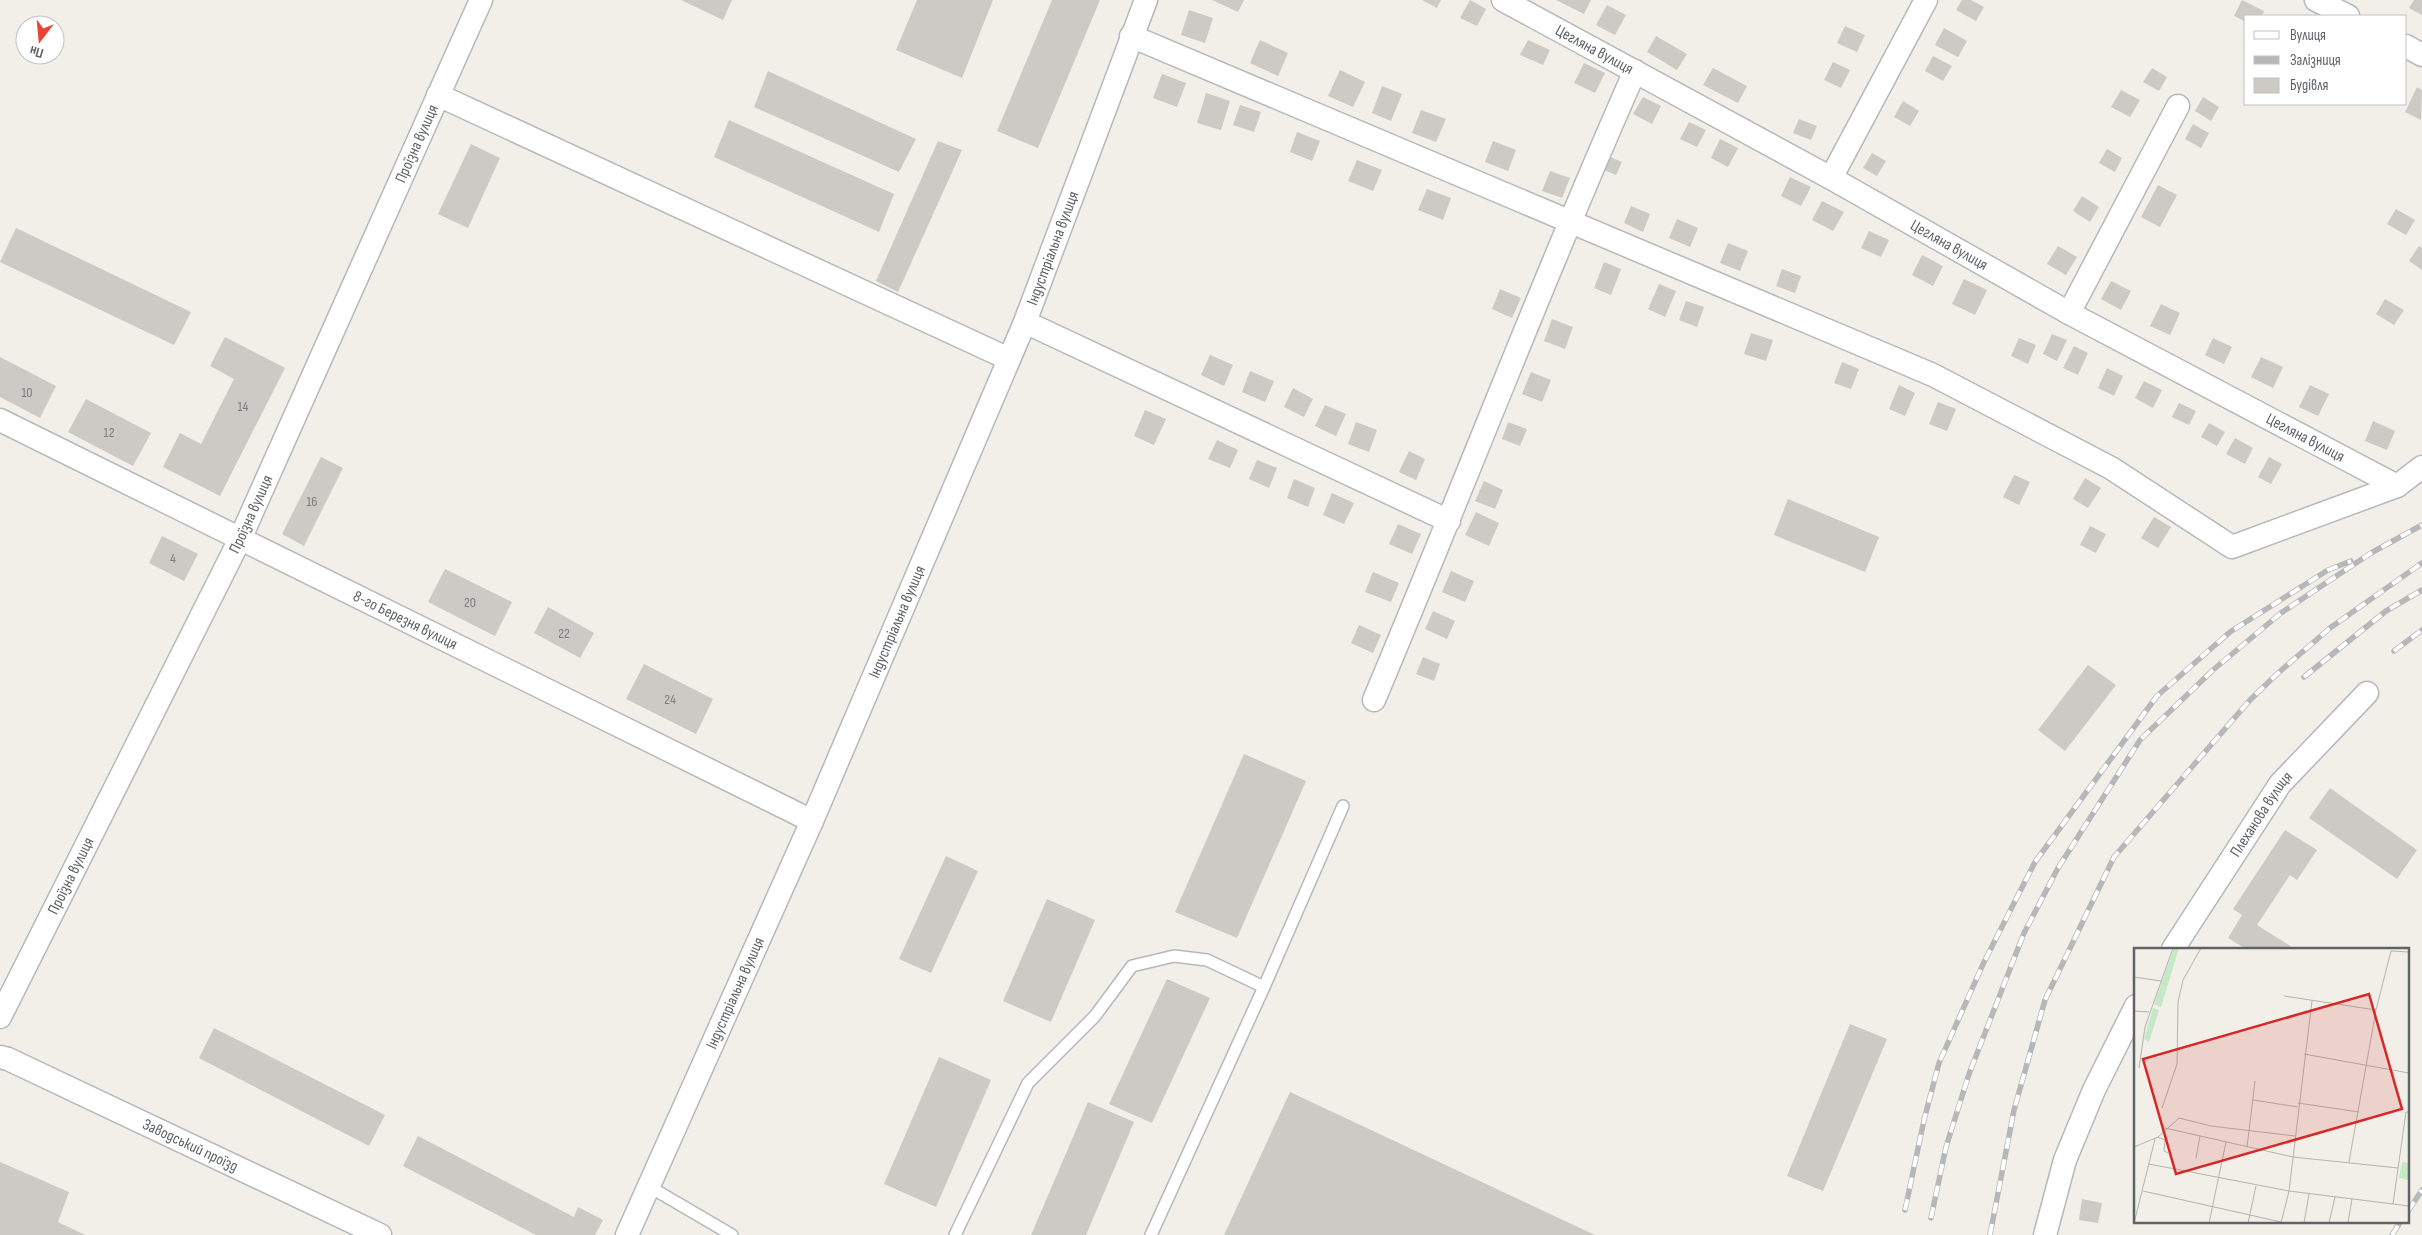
<svg xmlns="http://www.w3.org/2000/svg" width="2422" height="1235" font-family="'Sofia Sans Condensed',sans-serif">
  <rect width="100%" height="100%" fill="#f1efe8"/>
  <g fill="#cccac5">
    <path d="M 681,0 L 732,0 L 723,20 Z"/>
    <path d="M 917,0 L 993,0 L 962,78 L 896,50 Z"/>
    <path d="M 1052,0 L 1100,0 L 1038,148 L 997,131 Z"/>
    <path d="M 1212,0 L 1244,0 L 1238,12 Z"/>
    <path d="M 1422,0 L 1441,0 L 1437,8 Z"/>
    <path d="M 1470,0 L 1486,9 L 1477,26 L 1460,18 Z"/>
    <path d="M 1556,0 L 1591,0 L 1584,14 Z"/>
    <path d="M 1962,0 L 1971,0 L 1984,7 L 1976,21 L 1956,10 Z"/>
    <path d="M 2242,0 L 2264,11 L 2262,16 L 2246,16 L 2246,22 L 2234,16 Z"/>
    <path d="M 2414,0 L 2422,0 L 2422,15 L 2409,8 Z"/>
    <path d="M 1607,5 L 1626,15 L 1615,35 L 1596,25 Z"/>
    <path d="M 1189,10 L 1213,18 L 1205,43 L 1181,35 Z"/>
    <path d="M 1845,26 L 1865,35 L 1857,52 L 1837,43 Z"/>
    <path d="M 1944,28 L 1967,41 L 1958,57 L 1935,45 Z"/>
    <path d="M 1656,36 L 1687,54 L 1677,70 L 1647,52 Z"/>
    <path d="M 1260,40 L 1288,53 L 1278,76 L 1250,63 Z"/>
    <path d="M 1528,40 L 1550,50 L 1543,65 L 1520,55 Z"/>
    <path d="M 1933,56 L 1952,66 L 1943,81 L 1925,71 Z"/>
    <path d="M 1833,62 L 1850,70 L 1841,88 L 1824,80 Z"/>
    <path d="M 1584,63 L 1605,73 L 1595,93 L 1574,83 Z"/>
    <path d="M 1713,68 L 1747,86 L 1738,103 L 1703,85 Z"/>
    <path d="M 2152,68 L 2167,77 L 2159,91 L 2143,82 Z"/>
    <path d="M 1340,70 L 1365,82 L 1353,107 L 1328,96 Z"/>
    <path d="M 768,71 L 916,139 L 899,172 L 754,107 Z"/>
    <path d="M 1162,74 L 1186,83 L 1177,107 L 1153,98 Z"/>
    <path d="M 1382,86 L 1402,94 L 1391,121 L 1372,113 Z"/>
    <path d="M 2417,87 L 2422,90 L 2421,120 L 2405,112 Z"/>
    <path d="M 2121,90 L 2140,100 L 2130,117 L 2111,107 Z"/>
    <path d="M 1206,93 L 1230,101 L 1221,130 L 1197,123 Z"/>
    <path d="M 1643,97 L 1661,106 L 1652,124 L 1633,114 Z"/>
    <path d="M 2203,97 L 2219,107 L 2211,121 L 2195,111 Z"/>
    <path d="M 1903,101 L 1919,111 L 1910,126 L 1894,117 Z"/>
    <path d="M 1240,105 L 1261,112 L 1254,132 L 1233,125 Z"/>
    <path d="M 1421,110 L 1446,119 L 1436,142 L 1412,133 Z"/>
    <path d="M 1799,119 L 1817,126 L 1811,140 L 1793,133 Z"/>
    <path d="M 729,120 L 894,194 L 879,232 L 714,157 Z"/>
    <path d="M 1689,122 L 1706,130 L 1697,147 L 1680,139 Z"/>
    <path d="M 2193,124 L 2209,133 L 2201,148 L 2185,139 Z"/>
    <path d="M 1297,132 L 1320,141 L 1312,161 L 1290,152 Z"/>
    <path d="M 1720,139 L 1738,148 L 1728,167 L 1711,158 Z"/>
    <path d="M 938,141 L 962,150 L 898,292 L 876,281 Z"/>
    <path d="M 1493,141 L 1516,150 L 1508,171 L 1485,162 Z"/>
    <path d="M 471,144 L 500,158 L 468,228 L 438,214 Z"/>
    <path d="M 2107,149 L 2122,158 L 2115,172 L 2099,163 Z"/>
    <path d="M 1872,153 L 1886,161 L 1877,176 L 1863,168 Z"/>
    <path d="M 1610,157 L 1622,162 L 1616,175 L 1604,170 Z"/>
    <path d="M 1357,160 L 1382,170 L 1373,191 L 1348,181 Z"/>
    <path d="M 1550,171 L 1570,178 L 1562,198 L 1542,191 Z"/>
    <path d="M 1790,177 L 1811,187 L 1801,206 L 1781,196 Z"/>
    <path d="M 2158,185 L 2177,195 L 2160,227 L 2141,217 Z"/>
    <path d="M 1427,189 L 1451,198 L 1443,220 L 1418,210 Z"/>
    <path d="M 2082,196 L 2099,207 L 2090,222 L 2073,211 Z"/>
    <path d="M 1822,201 L 1844,212 L 1833,231 L 1812,220 Z"/>
    <path d="M 1631,206 L 1650,214 L 1643,232 L 1624,223 Z"/>
    <path d="M 2396,209 L 2415,220 L 2406,235 L 2387,224 Z"/>
    <path d="M 1677,219 L 1698,228 L 1690,247 L 1669,238 Z"/>
    <path d="M 16,228 L 191,312 L 174,345 L 0,262 Z"/>
    <path d="M 1869,231 L 1889,240 L 1881,257 L 1861,248 Z"/>
    <path d="M 1728,243 L 1748,251 L 1740,271 L 1720,263 Z"/>
    <path d="M 2058,246 L 2077,257 L 2066,275 L 2047,264 Z"/>
    <path d="M 2419,246 L 2422,248 L 2422,270 L 2409,261 Z"/>
    <path d="M 1922,255 L 1943,266 L 1933,286 L 1912,275 Z"/>
    <path d="M 1604,262 L 1621,269 L 1611,295 L 1594,288 Z"/>
    <path d="M 1782,269 L 1801,276 L 1795,293 L 1776,286 Z"/>
    <path d="M 1964,279 L 1987,290 L 1975,315 L 1952,304 Z"/>
    <path d="M 2111,281 L 2131,291 L 2121,310 L 2101,299 Z"/>
    <path d="M 1659,284 L 1676,291 L 1665,317 L 1648,309 Z"/>
    <path d="M 1500,289 L 1521,298 L 1512,318 L 1492,309 Z"/>
    <path d="M 2385,299 L 2404,310 L 2394,325 L 2376,314 Z"/>
    <path d="M 1686,301 L 1704,307 L 1697,327 L 1679,320 Z"/>
    <path d="M 2161,304 L 2180,313 L 2170,335 L 2150,326 Z"/>
    <path d="M 1552,319 L 1573,327 L 1565,349 L 1544,341 Z"/>
    <path d="M 1751,333 L 1773,340 L 1766,361 L 1744,354 Z"/>
    <path d="M 2052,334 L 2067,340 L 2057,361 L 2043,354 Z"/>
    <path d="M 225,337 L 285,368 L 220,496 L 163,467 L 180,433 L 201,444 L 234,379 L 210,366 Z"/>
    <path d="M 2019,338 L 2036,345 L 2028,364 L 2011,356 Z"/>
    <path d="M 2213,338 L 2232,347 L 2224,364 L 2205,355 Z"/>
    <path d="M 2074,346 L 2088,353 L 2078,375 L 2063,368 Z"/>
    <path d="M 1210,355 L 1233,365 L 1224,386 L 1201,375 Z"/>
    <path d="M 0,357 L 56,386 L 40,418 L 0,397 Z"/>
    <path d="M 2261,357 L 2283,367 L 2273,388 L 2251,377 Z"/>
    <path d="M 1842,362 L 1859,369 L 1851,389 L 1834,383 Z"/>
    <path d="M 2107,368 L 2123,376 L 2114,396 L 2098,388 Z"/>
    <path d="M 1250,371 L 1274,381 L 1265,402 L 1242,392 Z"/>
    <path d="M 1531,372 L 1551,380 L 1542,402 L 1522,394 Z"/>
    <path d="M 2144,381 L 2162,390 L 2153,408 L 2135,398 Z"/>
    <path d="M 1899,385 L 1915,393 L 1905,416 L 1889,409 Z"/>
    <path d="M 2310,385 L 2329,394 L 2318,416 L 2299,407 Z"/>
    <path d="M 1293,388 L 1313,399 L 1304,417 L 1284,407 Z"/>
    <path d="M 86,399 L 151,433 L 133,466 L 68,432 Z"/>
    <path d="M 1938,402 L 1956,409 L 1947,431 L 1929,424 Z"/>
    <path d="M 2179,403 L 2196,411 L 2189,425 L 2172,417 Z"/>
    <path d="M 1325,405 L 1346,414 L 1336,436 L 1315,426 Z"/>
    <path d="M 1145,410 L 1166,419 L 1154,445 L 1134,436 Z"/>
    <path d="M 2373,421 L 2395,431 L 2387,450 L 2365,441 Z"/>
    <path d="M 1356,422 L 1377,430 L 1369,452 L 1348,444 Z"/>
    <path d="M 1508,422 L 1527,429 L 1520,446 L 1502,439 Z"/>
    <path d="M 2209,423 L 2225,432 L 2217,446 L 2201,437 Z"/>
    <path d="M 2235,438 L 2253,448 L 2245,464 L 2226,454 Z"/>
    <path d="M 1217,440 L 1238,450 L 1230,468 L 1208,459 Z"/>
    <path d="M 1409,451 L 1425,459 L 1416,480 L 1399,472 Z"/>
    <path d="M 321,457 L 343,468 L 304,546 L 282,534 Z"/>
    <path d="M 2269,457 L 2282,464 L 2271,484 L 2258,477 Z"/>
    <path d="M 1257,460 L 1277,468 L 1269,488 L 1249,479 Z"/>
    <path d="M 2014,475 L 2030,482 L 2019,505 L 2003,497 Z"/>
    <path d="M 2085,478 L 2101,488 L 2088,508 L 2073,499 Z"/>
    <path d="M 1294,479 L 1315,488 L 1308,507 L 1287,498 Z"/>
    <path d="M 1484,481 L 1503,490 L 1495,509 L 1475,501 Z"/>
    <path d="M 1332,493 L 1354,503 L 1344,524 L 1323,515 Z"/>
    <path d="M 1788,499 L 1879,537 L 1865,572 L 1774,535 Z"/>
    <path d="M 1476,512 L 1499,523 L 1489,546 L 1465,535 Z"/>
    <path d="M 2154,517 L 2171,527 L 2158,548 L 2141,538 Z"/>
    <path d="M 1398,524 L 1421,534 L 1412,554 L 1389,544 Z"/>
    <path d="M 2090,526 L 2106,534 L 2096,553 L 2080,545 Z"/>
    <path d="M 162,536 L 198,554 L 184,581 L 149,563 Z"/>
    <path d="M 445,569 L 512,602 L 495,636 L 428,602 Z"/>
    <path d="M 1451,571 L 1474,581 L 1465,602 L 1442,592 Z"/>
    <path d="M 1373,572 L 1399,583 L 1391,602 L 1365,592 Z"/>
    <path d="M 548,607 L 594,633 L 580,658 L 534,633 Z"/>
    <path d="M 1433,611 L 1455,621 L 1447,639 L 1425,629 Z"/>
    <path d="M 1359,625 L 1381,635 L 1373,653 L 1351,643 Z"/>
    <path d="M 1423,657 L 1440,664 L 1434,681 L 1416,674 Z"/>
    <path d="M 644,664 L 713,699 L 696,734 L 626,699 Z"/>
    <path d="M 2088,665 L 2116,685 L 2065,751 L 2038,730 Z"/>
    <path d="M 1244,754 L 1306,781 L 1237,938 L 1175,912 Z"/>
    <path d="M 2330,788 L 2417,850 L 2397,879 L 2309,818 Z"/>
    <path d="M 2285,830 L 2317,850 L 2297,880 L 2290,875 L 2257,925 L 2295,949 L 2246,949 L 2228,938 L 2242,915 L 2233,909 Z"/>
    <path d="M 946,856 L 978,871 L 931,973 L 899,959 Z"/>
    <path d="M 1047,899 L 1095,920 L 1051,1022 L 1003,1001 Z"/>
    <path d="M 1167,979 L 1210,998 L 1152,1123 L 1109,1104 Z"/>
    <path d="M 1850,1024 L 1887,1039 L 1823,1191 L 1787,1176 Z"/>
    <path d="M 214,1028 L 385,1115 L 369,1146 L 199,1058 Z"/>
    <path d="M 939,1057 L 991,1080 L 936,1207 L 884,1184 Z"/>
    <path d="M 1290,1092 L 1595,1235 L 1224,1235 Z"/>
    <path d="M 1088,1102 L 1134,1122 L 1086,1235 L 1031,1235 Z"/>
    <path d="M 418,1136 L 574,1217 L 578,1207 L 603,1220 L 595,1235 L 536,1235 L 403,1166 Z"/>
    <path d="M 0,1162 L 69,1192 L 58,1222 L 85,1235 L 0,1235 Z"/>
    <path d="M 2082,1199 L 2102,1203 L 2098,1223 L 2079,1220 Z"/>
  </g>
  <g fill="none" stroke-linecap="round" stroke-linejoin="round">
    <defs>
      <g id="lane">
        <path d="M 650,1187 L 732,1235"/>
        <path d="M 955,1235 L 1028,1083 L 1095,1016 L 1132,966 L 1174,956 L 1207,960 L 1264,987"/>
        <path d="M 1151,1235 L 1264,987 L 1343,806"/>
      </g>
      <g id="street">
        <path id="s1" d="M 1503,0 L 1831,178 L 2069,313 L 2397,486"/>
        <path d="M 2316,0 L 2348,16"/>
        <path d="M 1131,36 L 1933,375 L 2111,468 L 2232,547 L 2397,486 L 2422,467"/>
        <path d="M 2406,46 L 2422,55"/>
        <path d="M 438,95 L 1009,359"/>
        <path d="M 1831,178 L 1926,0"/>
        <path d="M 2069,313 L 2178,106"/>
        <path d="M 1025,322 L 1449,521"/>
        <path id="s2" d="M 0,420 L 812,821"/>
        <path d="M 1374,700 C 1462,491 1543,279 1635,71"/>
        <path id="s3" d="M 2173,949 L 2280,784 L 2367,693"/>
        <path id="s4" d="M 0,1017 L 240,539 L 481,0"/>
        <path id="s5" d="M 0,1057 L 8,1059 L 380,1235"/>
        <path id="s6" d="M 627,1235 L 812,821 L 1025,322 L 1146,0"/>
        <path d="M 2045,1235 L 2065,1160 L 2094,1090 L 2136,1006"/>
      </g>
    </defs>
    <use href="#lane" stroke="#b5b8bc" stroke-width="14"/>
    <use href="#street" stroke="#b5b8bc" stroke-width="25"/>
    <use href="#lane" stroke="#fff" stroke-width="11"/>
    <use href="#street" stroke="#fff" stroke-width="22"/>
    <defs>
      <g id="rail">
        <path d="M 2394,651 L 2422,630"/>
        <path d="M 2304,677 L 2386,611 L 2422,590"/>
        <path d="M 1905,1210 L 1924,1120 L 1939,1063 L 1984,962 L 2035,862 L 2157,696 L 2230,632 L 2328,570 L 2351,561"/>
        <path d="M 2408,1211 L 2422,1190"/>
        <path d="M 1931,1218 L 1946,1147 L 1969,1074 L 2024,933 L 2058,868 L 2140,740 L 2213,670 L 2281,613 L 2371,553 L 2422,525"/>
        <path d="M 1990,1235 L 2014,1110 L 2045,1000 L 2114,857 L 2250,700 L 2277,674 L 2330,628 L 2422,563"/>
        <path d="M 2392,1235 L 2401,1221"/>
      </g>
    </defs>
    <use href="#rail" stroke="#b6b7b8" stroke-width="5.5"/>
    <use href="#rail" stroke="#fff" stroke-width="4" stroke-dasharray="11" stroke-linecap="butt"/>
  </g>
  <g text-anchor="middle" dominant-baseline="central" stroke-width="4" stroke-linejoin="round" paint-order="stroke">
    <g font-size="14" fill="#7a7d7f">
      <text x="27" y="392">10</text>
      <text x="243" y="406">14</text>
      <text x="109" y="432">12</text>
      <text x="312" y="501">16</text>
      <text x="173" y="558">4</text>
      <text x="470" y="602">20</text>
      <text x="564" y="633">22</text>
      <text x="670" y="699">24</text>
    </g>
    <g font-size="16" fill="#5f6368" stroke="#fff">
      <text stroke="none"><textPath href="#s1" startOffset="104">Цегляна вулиця</textPath></text>
      <text stroke="none"><textPath href="#s4" startOffset="968">Проїзна вулиця</textPath></text>
      <text stroke="none"><textPath href="#s1" startOffset="509">Цегляна вулиця</textPath></text>
      <text stroke="none"><textPath href="#s6" startOffset="1075">Індустріальна вулиця</textPath></text>
      <text stroke="none"><textPath href="#s1" startOffset="914">Цегляна вулиця</textPath></text>
      <text stroke="none"><textPath href="#s4" startOffset="562">Проїзна вулиця</textPath></text>
      <text stroke="none"><textPath href="#s2" startOffset="452">8-го Березня вулиця</textPath></text>
      <text stroke="none"><textPath href="#s6" startOffset="670">Індустріальна вулиця</textPath></text>
      <text stroke="none"><textPath href="#s3" startOffset="161">Плеханова вулиця</textPath></text>
      <text stroke="none"><textPath href="#s4" startOffset="158">Проїзна вулиця</textPath></text>
      <text stroke="none"><textPath href="#s6" startOffset="265">Індустріальна вулиця</textPath></text>
      <text stroke="none"><textPath href="#s5" startOffset="210">Заводський проїзд</textPath></text>
    </g>
  </g>
  <g transform="translate(2134 948)">
    <rect width="275" height="275" fill="#f1efe8"/>
    <path d="M 40,0 L 45,0 L 27,59 L 20,56 ZM 19,60 L 25,62 L 15,94 L 10,91 ZM 268,214 L 275,215 L 275,232 L 265,230 Z" fill="#c5e8c5"/>
    <path fill="none" stroke="#b3b3b1" stroke-width="1" d="M 0,29 L 27,33M 150,48 L 242,62 L 257,3 L 275,4M 0,63 L 15,64M 170,106 L 275,125M 5,120 L 11,79 L 39,0M 119,152 L 164,159M 164,155 L 225,164M 28,160 L 43,116 L 44,54 L 49,32 L 67,0M 31,180 L 159,209 L 264,220M 24,189 L 31,192 L 30,203 L 34,205M 0,199 L 24,189 L 45,170 L 77,178 L 161,188M 113,199 L 121,133M 62,210 L 66,188M 215,214 L 242,62M 15,216 L 155,243 L 275,258M 9,243 L 147,274M 259,256 L 272,164 L 275,164M 0,275 L 21,191M 75,275 L 92,194M 114,275 L 122,238M 147,275 L 155,243 L 178,53M 170,275 L 175,246M 195,275 L 201,249M 214,275 L 218,251"/>
    <path fill="#d62828" fill-opacity="0.15" stroke="#d62828" stroke-width="2.5" d="M 235,46 L 268,161 L 42,226 L 9,111 Z"/>
    <rect width="275" height="275" fill="none" stroke="#5f6368" stroke-width="2.5"/>
  </g>
  <rect x="2244" y="15" width="162" height="90" fill="#ffffff" stroke="#bfc1c3"/>
  <rect x="2254" y="31" width="25" height="8" fill="#ffffff" stroke="#bfc1c3"/>
  <text x="2290" y="40" font-size="15" fill="#5f6368">Вулиця</text>
  <rect x="2254" y="56" width="25" height="8" fill="#b6b7b8" stroke="#bfc1c3"/>
  <text x="2290" y="65" font-size="15" fill="#5f6368">Залізниця</text>
  <rect x="2254" y="78" width="25" height="15" fill="#cccac5" stroke="#bfc1c3"/>
  <text x="2290" y="90" font-size="15" fill="#5f6368">Будівля</text>
  <g transform="translate(40 40) rotate(196)"><circle r="24" fill="#ffffff" stroke="#bfc1c3"/>
  <path d="M0-4L9 19L0 12L-9 19Z" fill="#ea4335"/>
  <text y="-8" font-size="14" font-weight="bold" text-anchor="middle" fill="#5f6368">Пн</text>
  </g>
</svg>
